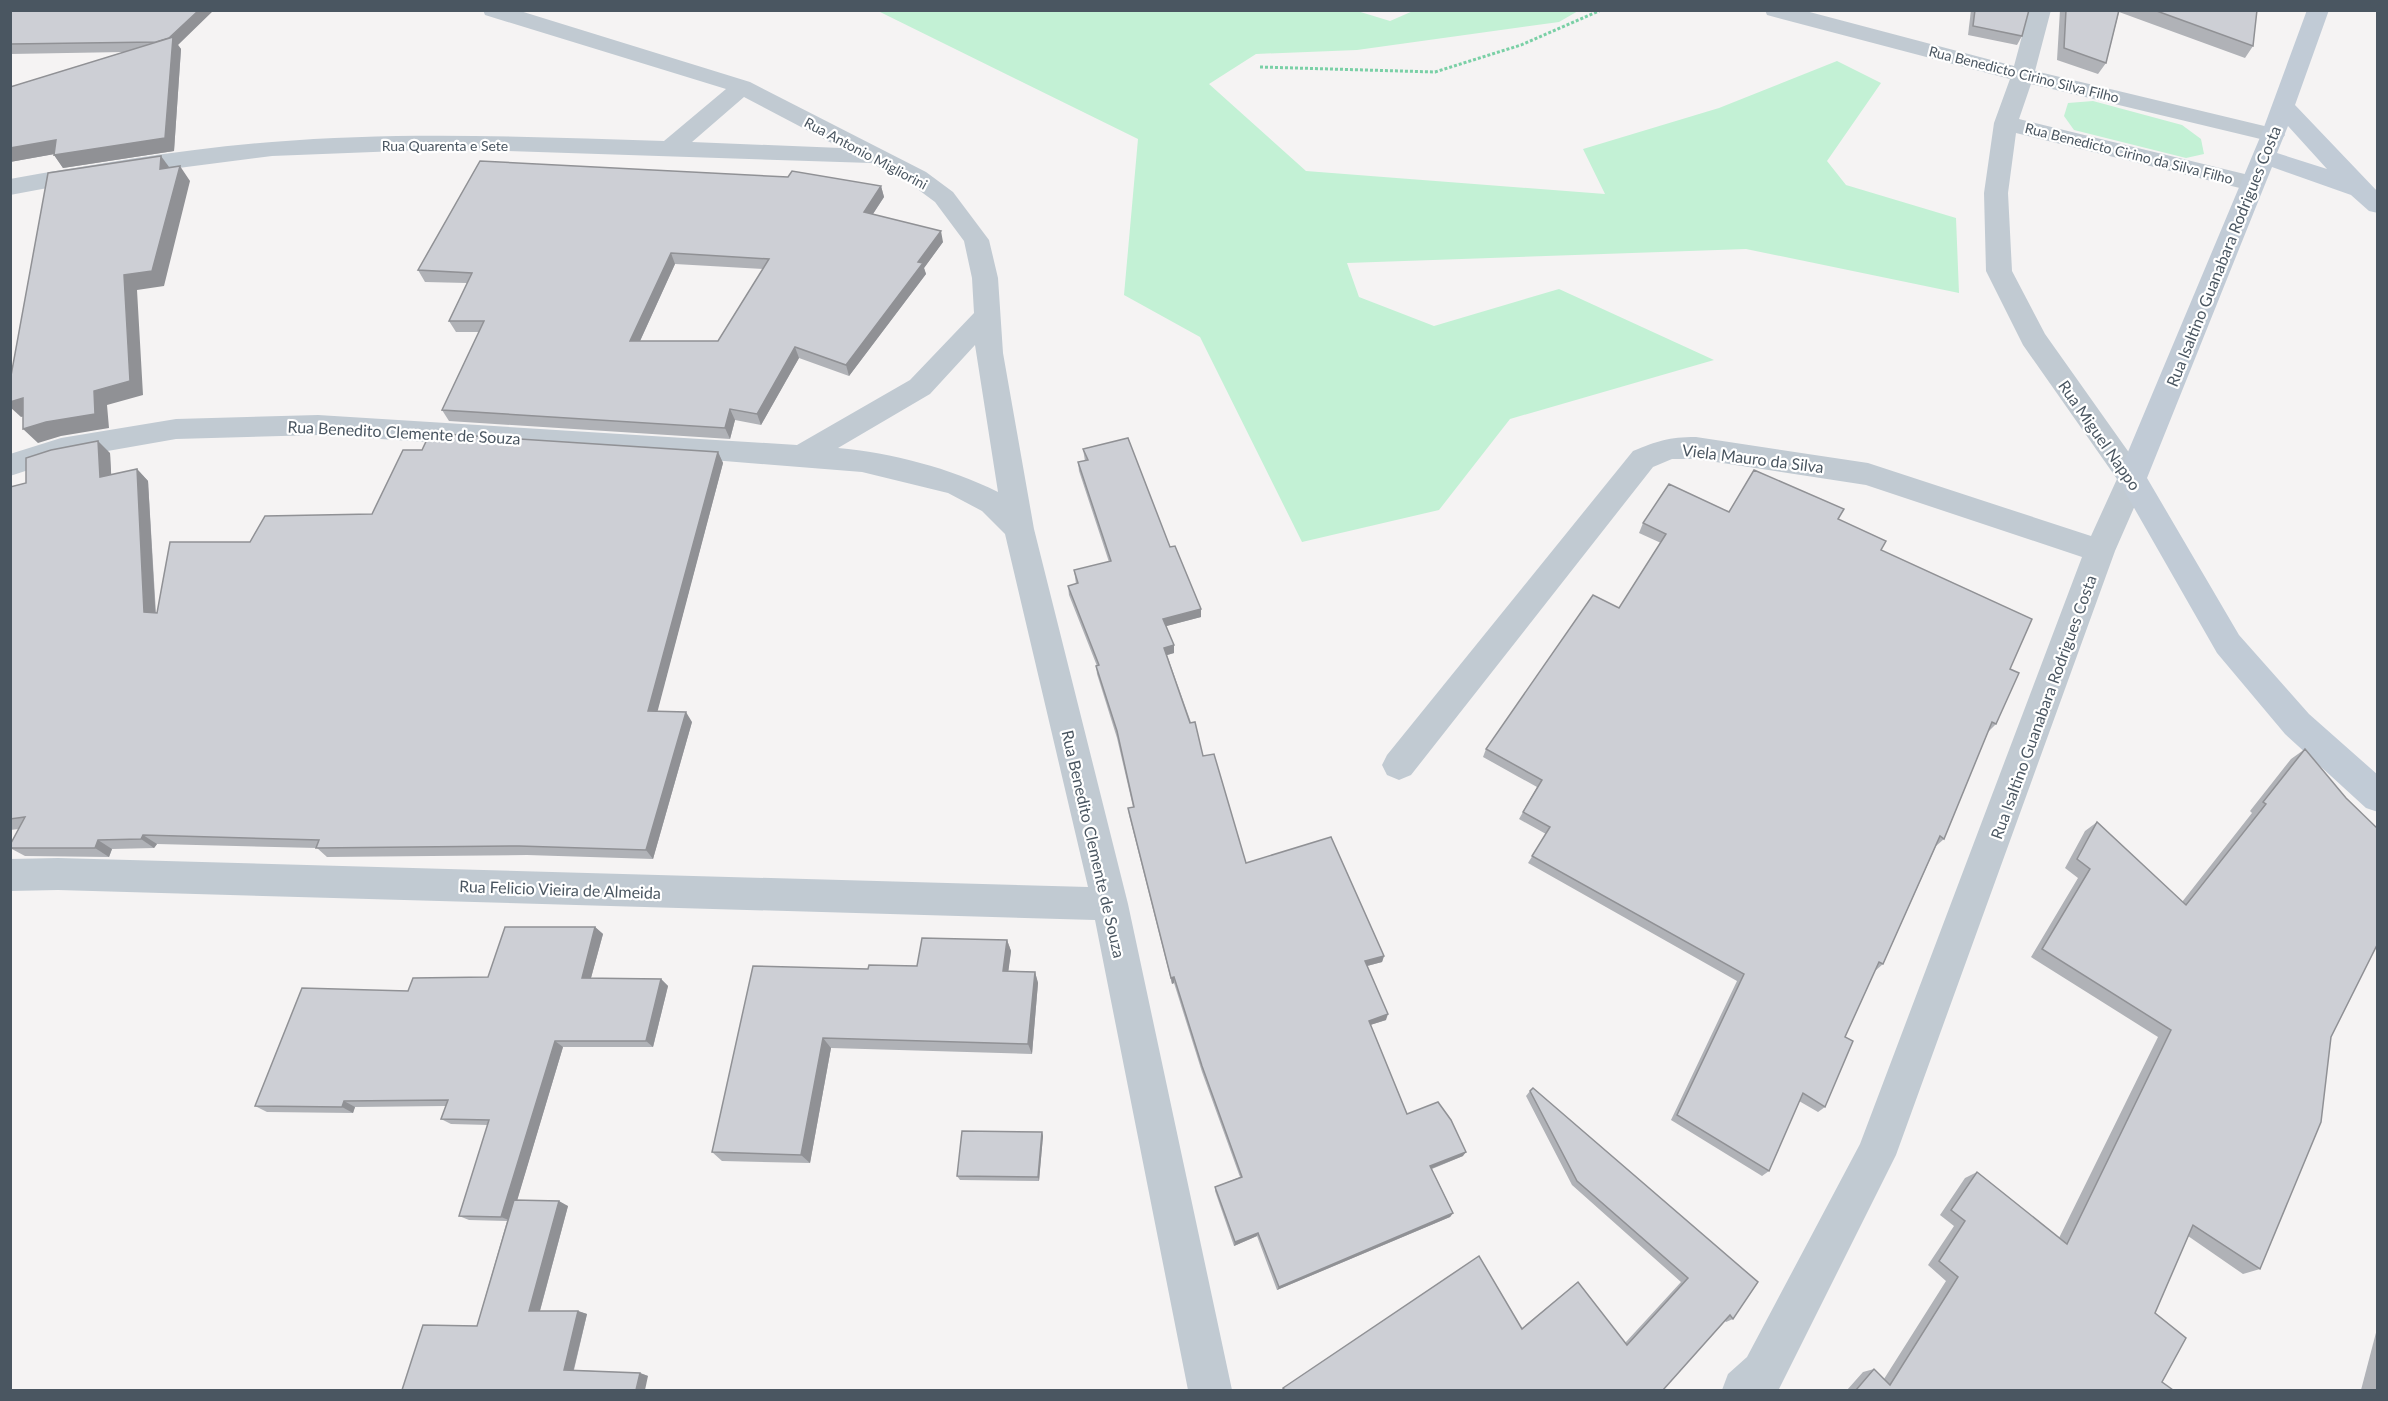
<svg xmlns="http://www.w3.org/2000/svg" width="2388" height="1401" font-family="Lato,sans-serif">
  <rect width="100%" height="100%" fill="#f5f3f3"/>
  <g fill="#c3f1d5">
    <path d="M 1354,10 L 1390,21 L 1413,11 L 1578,11 L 1559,22 L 1357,50 L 1256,54 L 1209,84 L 1306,171 L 1605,194 L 1583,149 L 1719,108 L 1837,61 L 1881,83 L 1827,161 L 1846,185 L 1956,218 L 1959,293 L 1746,249 L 1347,263 L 1359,297 L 1434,326 L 1559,289 L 1714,360 L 1510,419 L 1439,510 L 1302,542 L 1200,337 L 1124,295 L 1138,139 L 878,11 Z"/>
    <path d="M 2093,101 L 2182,125 L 2201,139 L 2204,154 L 2186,158 L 2074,130 L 2064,116 L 2068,103 Z"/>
  </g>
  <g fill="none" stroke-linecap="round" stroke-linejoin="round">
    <path stroke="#7ad0a6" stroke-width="3" stroke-dasharray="3 2" stroke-linecap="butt" d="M 1260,67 L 1435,72 L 1521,45 L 1601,10"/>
    <g fill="#c1cad2" fill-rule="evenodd">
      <path d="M 483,10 L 517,10 L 750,82 L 926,172 L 953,192 L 989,240 L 998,278 L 1003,353 L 1034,529 L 1128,904 L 1232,1390 L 1188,1390 L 1095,920 L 58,890 L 10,891 L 10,859 L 58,858 L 1088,887 L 1005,534 L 982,511 L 948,493 L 862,472 L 712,460 L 318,435 L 176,439 L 62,459 L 10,476 L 10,454 L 61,438 L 176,419 L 318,415 L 797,445 L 910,380 L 974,313 L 972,278 L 964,241 L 935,202 L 908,182 L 871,163 L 449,149 L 272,156 L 101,178 L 10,195 L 10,179 C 97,164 185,149 272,142 C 403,131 534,137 664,141 L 726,89 L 485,15 ZM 744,97 L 841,148 L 692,142 ZM 975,345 L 998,492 C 950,468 892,453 838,448 L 930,394 Z"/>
      <path d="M 1765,10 L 1802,10 L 2014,66 L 2029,10 L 2051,10 L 2035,71 L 2281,130 L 2285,135 L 2281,140 L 2273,142 L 2031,84 L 2019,119 L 2261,178 L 2264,183 L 2261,188 L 2252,191 L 2016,133 L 2008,193 L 2012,271 L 2045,334 L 2147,478 L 2115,551 L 1896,1155 L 1779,1389 L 1777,1390 L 1722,1390 L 1728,1374 L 1747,1357 L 1860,1144 L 2082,557 L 1866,485 L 1696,459 L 1672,459 L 1653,467 L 1411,775 L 1399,780 L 1387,775 L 1382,765 L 1387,755 L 1633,451 C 1658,441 1668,437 1696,437 L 1868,463 L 2091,536 L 2117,479 L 2023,345 L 1986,271 L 1984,193 L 1994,123 L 2010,79 L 1767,15 Z"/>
    </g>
    <path fill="#c1cbd6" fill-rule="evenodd" d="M 2307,10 L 2329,10 L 2295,105 L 2378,192 L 2378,213 L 2369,211 L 2351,195 L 2272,167 L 2147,478 L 2239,635 L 2309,714 L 2378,775 L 2378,812 L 2366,808 L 2285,734 L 2217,653 L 2117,478 L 2261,135 ZM 2288,126 L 2327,169 L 2277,153 Z"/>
  </g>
  <g fill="#b0b2b7" fill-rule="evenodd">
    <path d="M 10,10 L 178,45 L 181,49 L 174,151 L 63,168 L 54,155 L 54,154 L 10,162 L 10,87 L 124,52 L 10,54 Z"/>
    <path d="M 1971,10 L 2029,10 L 2022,36 L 2017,45 L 1968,35 Z"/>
    <path d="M 2060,10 L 2257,10 L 2253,46 L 2245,58 L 2119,12 L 2106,63 L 2098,74 L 2057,60 Z"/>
    <path d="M 881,186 L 884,197 L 873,214 L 943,242 L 924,268 L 926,274 L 849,376 L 799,358 L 761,425 L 735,420 L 730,439 L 449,421 L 442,410 L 479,332 L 456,332 L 449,321 L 467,283 L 425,282 L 418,270 ZM 675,264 L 763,269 L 718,341 L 640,341 Z"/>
    <path d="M 1083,449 L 1170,547 L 1201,617 L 1166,626 L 1174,645 L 1174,653 L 1167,655 L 1203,756 L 1246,863 L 1384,956 L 1382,962 L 1367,966 L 1386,1020 L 1370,1025 L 1407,1114 L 1463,1156 L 1432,1169 L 1453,1213 L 1450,1217 L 1277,1290 L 1257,1236 L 1234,1246 L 1215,1191 L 1215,1187 L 1240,1177 L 1202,1072 L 1174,983 L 1172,984 L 1129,815 L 1128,808 L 1133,807 L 1117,738 L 1097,674 L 1096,666 L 1097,666 L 1069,595 L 1068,586 L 1076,584 L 1074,570 L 1109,562 L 1079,471 L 1078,462 L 1085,461 Z"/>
    <path d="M 718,452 L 723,463 L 657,711 L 692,722 L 653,859 L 527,855 L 327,857 L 317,848 L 157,844 L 154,848 L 112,849 L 109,857 L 25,856 L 10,848 L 10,845 L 19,829 L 10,830 L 10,487 L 26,483 L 110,453 L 111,475 L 137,469 L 148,481 L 156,613 L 157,613 L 250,542 L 372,514 Z"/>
    <path d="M 1729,512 L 1838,519 L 1881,550 L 2010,669 L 1996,724 L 1988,732 L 1944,839 L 1936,846 L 1883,964 L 1875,971 L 1845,1037 L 1825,1107 L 1818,1112 L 1799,1101 L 1769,1171 L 1762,1176 L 1671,1120 L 1737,981 L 1528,863 L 1546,834 L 1519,819 L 1523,812 L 1537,787 L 1483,757 L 1486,749 L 1619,608 L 1661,543 L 1639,533 L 1643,523 Z"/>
    <path d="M 2305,749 L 2331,1037 L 2260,1269 L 2243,1274 L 2188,1236 L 2155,1313 L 2162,1382 L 2173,1390 L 1847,1390 L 1863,1372 L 1874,1369 L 1884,1379 L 1946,1281 L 1928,1265 L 1954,1226 L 1940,1215 L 1965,1178 L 1977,1172 L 2059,1238 L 2158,1037 L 2031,957 L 2078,878 L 2065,868 L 2085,831 L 2097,822 L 2182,902 L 2252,813 L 2250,811 L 2291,759 Z"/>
    <path d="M 595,927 L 603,934 L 591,978 L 661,979 L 668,986 L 653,1047 L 563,1047 L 517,1200 L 568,1206 L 540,1311 L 578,1311 L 587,1314 L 574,1370 L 640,1373 L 648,1376 L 402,1390 L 477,1326 L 507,1221 L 469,1220 L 459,1216 L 488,1125 L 451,1124 L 441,1119 L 446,1106 L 355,1107 L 353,1113 L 267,1112 L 255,1106 L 488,977 Z"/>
    <path d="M 1007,940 L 1011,951 L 1008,971 L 1035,972 L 1038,983 L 1032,1054 L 831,1048 L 810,1163 L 722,1161 L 712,1152 L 868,969 L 917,966 Z"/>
    <path d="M 1530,1091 L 1733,1319 L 1726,1322 L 1725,1321 L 1663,1390 L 1282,1390 L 1283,1388 L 1522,1328 L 1578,1282 L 1625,1343 L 1681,1282 L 1572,1185 L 1526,1096 Z"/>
    <path d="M 1042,1132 L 1043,1136 L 1039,1181 L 960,1180 L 957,1176 Z"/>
    <path d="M 2378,1325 L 2378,1390 L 2361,1390 Z"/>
  </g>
  <g fill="#909195">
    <path d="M 199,10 L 214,10 L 178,45 L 181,49 L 174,151 L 63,168 L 54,155 L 165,42 Z"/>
    <path d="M 56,140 L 66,152 L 10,162 L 10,148 Z"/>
    <path d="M 161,156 L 172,171 L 160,169 Z"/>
    <path d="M 180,166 L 190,181 L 164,286 L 137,290 L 143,395 L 107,405 L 109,428 L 61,436 L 38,443 L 23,429 L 94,391 L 124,275 Z"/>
    <path d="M 881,186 L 884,197 L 867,223 L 864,212 Z"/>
    <path d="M 941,231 L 943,242 L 924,268 L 926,274 L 849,376 L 846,365 L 918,262 Z"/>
    <path d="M 671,253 L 675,264 L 635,352 L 630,341 Z"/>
    <path d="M 795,347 L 799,358 L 761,425 L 757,414 Z"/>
    <path d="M 23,398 L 37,413 L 21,417 L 10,407 L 10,402 Z"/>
    <path d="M 730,409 L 735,420 L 730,439 L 725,428 Z"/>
    <path d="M 98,441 L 110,453 L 112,488 L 100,477 Z"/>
    <path d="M 718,452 L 723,463 L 655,721 L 648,711 Z"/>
    <path d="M 137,469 L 148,481 L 156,623 L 144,612 Z"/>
    <path d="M 1201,609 L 1201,617 L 1163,627 L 1163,619 Z"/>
    <path d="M 1174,645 L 1174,653 L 1164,656 L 1164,648 Z"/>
    <path d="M 686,712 L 692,722 L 653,859 L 646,850 Z"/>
    <path d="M 143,835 L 157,844 L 154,848 L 141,839 Z"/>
    <path d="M 98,840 L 112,849 L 109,857 L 95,848 Z"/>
    <path d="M 595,927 L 603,934 L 589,985 L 582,978 Z"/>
    <path d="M 1007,940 L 1011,951 L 1007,982 L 1003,971 Z"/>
    <path d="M 1384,956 L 1382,962 L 1363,967 L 1365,961 Z"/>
    <path d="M 1035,972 L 1038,983 L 1032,1054 L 1028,1044 Z"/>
    <path d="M 1174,977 L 1174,983 L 1172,984 L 1171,978 Z"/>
    <path d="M 661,979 L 668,986 L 653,1047 L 646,1041 Z"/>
    <path d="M 1388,1014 L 1386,1020 L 1367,1026 L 1369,1021 Z"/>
    <path d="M 823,1038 L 831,1048 L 810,1163 L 801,1155 Z"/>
    <path d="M 555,1041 L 563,1047 L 511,1221 L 501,1217 Z"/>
    <path d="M 344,1101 L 355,1107 L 353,1113 L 342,1107 Z"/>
    <path d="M 1042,1132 L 1043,1136 L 1039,1181 L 1038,1177 Z"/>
    <path d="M 1466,1152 L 1463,1156 L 1428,1170 L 1430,1166 Z"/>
    <path d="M 559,1201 L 568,1206 L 539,1314 L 529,1311 Z"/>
    <path d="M 1453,1213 L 1450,1217 L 1277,1290 L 1279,1287 Z"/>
    <path d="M 1258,1233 L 1257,1236 L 1234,1246 L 1235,1242 Z"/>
    <path d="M 578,1311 L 587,1314 L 573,1372 L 564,1370 Z"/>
    <path d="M 640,1373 L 648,1376 L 645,1390 L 636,1390 Z"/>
  </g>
  <g fill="#cdcfd5" stroke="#909195" stroke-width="1.5" fill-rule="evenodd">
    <path d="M 10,10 L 199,10 L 169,38 L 156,42 L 10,44 Z"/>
    <path d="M 1975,10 L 2029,10 L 2022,36 L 1973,26 Z"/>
    <path d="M 2066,10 L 2119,10 L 2106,63 L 2064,48 Z"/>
    <path d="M 2154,10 L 2257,10 L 2253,46 Z"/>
    <path d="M 173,37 L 165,138 L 54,155 L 56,140 L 10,148 L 10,87 Z"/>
    <path d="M 161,156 L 160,169 L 180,166 L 152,271 L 124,275 L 130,381 L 94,391 L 95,414 L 46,422 L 23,429 L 23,398 L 10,402 L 10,381 L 48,173 Z"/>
    <path d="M 480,161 L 788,177 L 792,171 L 881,186 L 864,212 L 941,231 L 918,262 L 923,263 L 846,365 L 795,347 L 757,414 L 730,409 L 725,428 L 442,410 L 484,321 L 449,321 L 472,273 L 418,270 ZM 671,253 L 769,259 L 718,341 L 630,341 Z"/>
    <path d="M 430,433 L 718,452 L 648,711 L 686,712 L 646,850 L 519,846 L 316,848 L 319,840 L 143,835 L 141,839 L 98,840 L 95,848 L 10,848 L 10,845 L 25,817 L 10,819 L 10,487 L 26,483 L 26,458 L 51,450 L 98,441 L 100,477 L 137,469 L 144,612 L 157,613 L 170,542 L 250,542 L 265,516 L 372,514 L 403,450 L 422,450 Z"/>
    <path d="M 1128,438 L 1170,547 L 1175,546 L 1201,609 L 1163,619 L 1174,645 L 1164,648 L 1190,723 L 1195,722 L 1203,756 L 1214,754 L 1246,863 L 1331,837 L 1384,956 L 1365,961 L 1388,1014 L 1369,1021 L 1407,1114 L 1438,1102 L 1451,1120 L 1466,1152 L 1430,1166 L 1453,1213 L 1279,1287 L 1258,1233 L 1235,1242 L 1215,1187 L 1242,1177 L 1202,1066 L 1174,977 L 1171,978 L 1128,808 L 1134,807 L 1117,731 L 1096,666 L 1099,665 L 1068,586 L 1078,583 L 1074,570 L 1111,561 L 1078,462 L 1088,460 L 1083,449 Z"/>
    <path d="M 1754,470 L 1844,509 L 1838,519 L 1886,541 L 1881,550 L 2032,619 L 2010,669 L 2019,673 L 1996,724 L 1992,722 L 1944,839 L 1940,836 L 1883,964 L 1879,962 L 1845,1037 L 1853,1041 L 1825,1107 L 1803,1093 L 1769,1171 L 1677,1115 L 1744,974 L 1532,856 L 1550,827 L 1523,812 L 1542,780 L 1486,749 L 1593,595 L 1619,608 L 1666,534 L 1643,523 L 1669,484 L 1729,512 Z"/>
    <path d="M 2305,749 L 2346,798 L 2378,829 L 2378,943 L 2331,1037 L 2321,1122 L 2260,1269 L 2193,1225 L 2155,1313 L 2186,1338 L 2162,1382 L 2173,1390 L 1856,1390 L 1874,1369 L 1890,1385 L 1958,1277 L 1939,1261 L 1965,1221 L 1951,1210 L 1977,1172 L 2067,1244 L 2171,1030 L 2042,949 L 2090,869 L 2077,859 L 2097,822 L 2186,905 L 2266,804 L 2263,802 Z"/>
    <path d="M 505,927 L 595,927 L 582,978 L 661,979 L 646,1041 L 555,1041 L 501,1217 L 459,1216 L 489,1120 L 441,1119 L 448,1100 L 344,1101 L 342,1107 L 255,1106 L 302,988 L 408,991 L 413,978 L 488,977 Z"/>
    <path d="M 922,938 L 1007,940 L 1003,971 L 1035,972 L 1028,1044 L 823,1038 L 801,1155 L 712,1152 L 753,966 L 868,969 L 869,965 L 917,966 Z"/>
    <path d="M 1533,1088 L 1758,1282 L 1733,1319 L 1730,1315 L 1663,1390 L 1285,1390 L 1283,1388 L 1479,1256 L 1522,1329 L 1578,1282 L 1627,1345 L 1688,1278 L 1577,1181 L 1530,1091 Z"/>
    <path d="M 962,1131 L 1042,1132 L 1038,1177 L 957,1176 Z"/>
    <path d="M 514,1200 L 559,1201 L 529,1311 L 578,1311 L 564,1370 L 640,1373 L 636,1390 L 402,1390 L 423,1325 L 477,1326 Z"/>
  </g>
  <g text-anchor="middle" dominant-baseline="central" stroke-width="4.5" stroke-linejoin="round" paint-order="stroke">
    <g font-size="14" fill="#4a5661" stroke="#fff">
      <text transform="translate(2024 74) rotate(14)">Rua Benedicto Cirino Silva Filho</text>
      <text x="445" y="145">Rua Quarenta e Sete</text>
      <text transform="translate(866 153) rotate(28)">Rua Antonio Migliorini</text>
      <text transform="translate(2129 153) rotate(14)">Rua Benedicto Cirino da Silva Filho</text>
    </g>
    <g font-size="16" fill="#4a5661" stroke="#fff">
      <text transform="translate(2223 256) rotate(-68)">Rua Isaltino Guanabara Rodrigues Costa</text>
      <text transform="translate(404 432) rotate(3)">Rua Benedito Clemente de Souza</text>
      <text transform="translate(2100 435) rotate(55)">Rua Miguel Nappo</text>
      <text transform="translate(1753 458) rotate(7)">Viela Mauro da Silva</text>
      <text transform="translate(2043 707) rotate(-70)">Rua Isaltino Guanabara Rodrigues Costa</text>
      <text transform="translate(1094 844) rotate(77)">Rua Benedito Clemente de Souza</text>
      <text transform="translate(560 889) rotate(2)">Rua Felicio Vieira de Almeida</text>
    </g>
  </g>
  <rect width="2388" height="1401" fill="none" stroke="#4a5661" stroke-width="24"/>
</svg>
